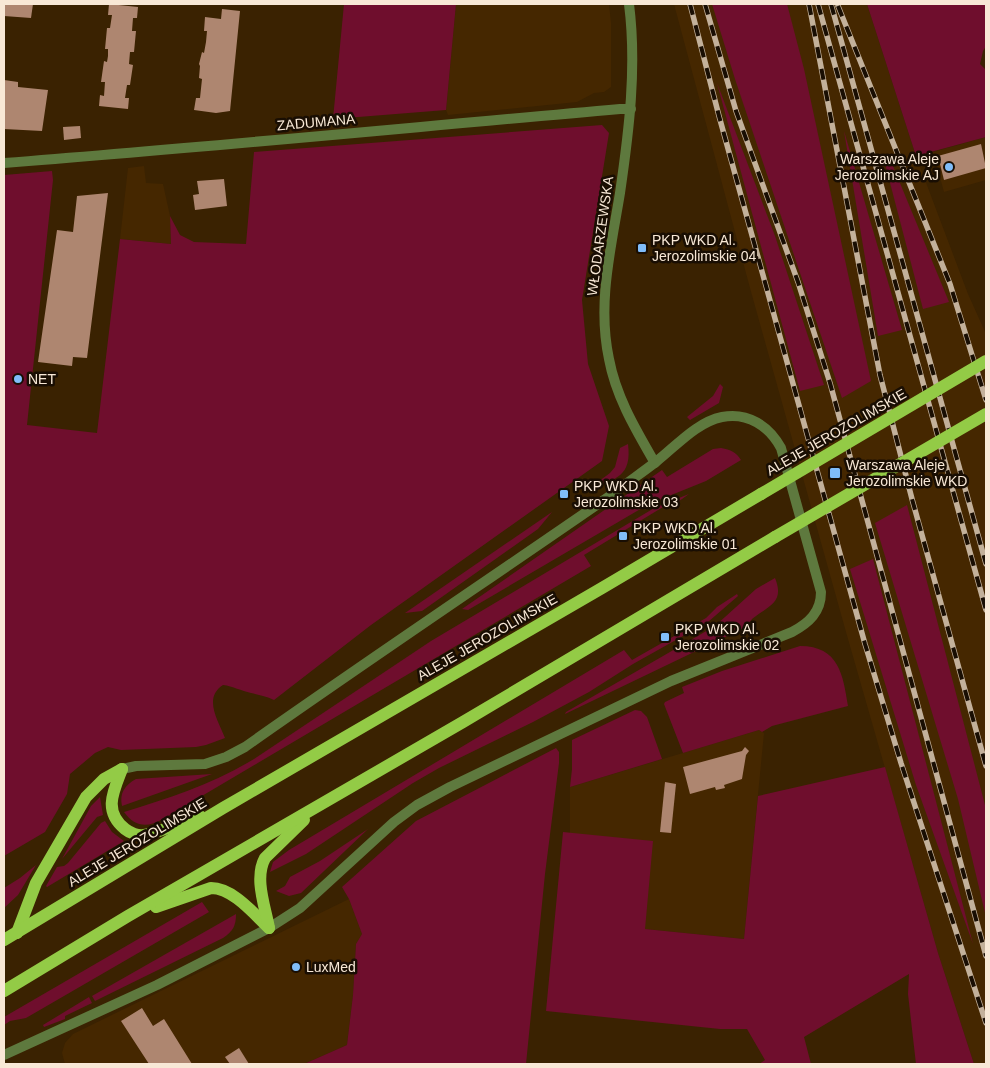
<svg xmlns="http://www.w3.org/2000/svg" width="990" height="1068" font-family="Arial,sans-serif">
  <rect width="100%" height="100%" fill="#3a2201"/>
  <g fill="#452700">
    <path d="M 456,4 L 609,4 L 611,23 L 611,87 L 604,92 L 594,93 L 577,102 L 448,115 L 446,110 Z"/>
    <path d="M 674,4 L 867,4 L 916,156 L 968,294 L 986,334 L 986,1064 L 974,1064 L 938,953 L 846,632 L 750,288 Z"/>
    <path d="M 986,137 L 986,180 L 944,192 L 933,152 Z"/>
    <path d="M 144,166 L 146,183 L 163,184 L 170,216 L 171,244 L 120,239 L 128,168 Z"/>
    <path d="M 759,730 L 764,733 L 744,939 L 645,929 L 570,833 L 570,787 Z"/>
    <path d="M 349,899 L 362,934 L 356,944 L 353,995 L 347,1045 L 304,1064 L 65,1064 L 62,1053 L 65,1043 L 73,1034 Z"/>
  </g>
  <g fill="#6f0e2d">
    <path d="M 344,4 L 456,4 L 446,110 L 333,119 Z"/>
    <path d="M 712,4 L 787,4 L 804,69 L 871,381 L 842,398 L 735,79 Z"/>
    <path d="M 867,4 L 986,4 L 986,46 L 983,51 L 980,64 L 986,70 L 986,137 L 916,156 Z"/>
    <path d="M 717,83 L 775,236 L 824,385 L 800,391 Z"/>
    <path d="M 602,125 L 609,133 L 582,300 L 588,364 L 609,426 L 602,461 L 371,625 L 274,700 C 266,696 259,695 251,693 C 241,691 233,686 223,685 C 203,698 218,720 225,738 L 206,745 L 196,747 L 121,750 L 108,747 L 95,753 L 70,774 L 67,794 L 45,832 L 4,856 L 4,175 L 52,171 L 53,180 L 27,425 L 97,433 L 120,239 L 171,244 L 170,216 L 180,235 L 194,242 L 246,244 L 254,152 Z"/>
    <path d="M 844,131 L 902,330 L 878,336 Z"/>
    <path d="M 888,154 L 949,302 L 923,309 L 883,156 Z"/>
    <path d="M 720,384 L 723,387 L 719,403 L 690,420 L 687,417 L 713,396 Z"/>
    <path d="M 628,444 C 632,475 617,480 591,487 L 610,473 L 615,467 L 620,448 Z"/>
    <path d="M 721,448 C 731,450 736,452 741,460 L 706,481 L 649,504 L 468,610 L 462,609 L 662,470 L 667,477 L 713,449 Z"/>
    <path d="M 689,494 L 675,504 L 663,507 L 584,555 L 591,566 L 163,819 C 147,828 135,827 124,812 C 169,798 213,784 254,759 L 431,641 L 656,507 Z"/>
    <path d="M 907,505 L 986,809 L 986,917 L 958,799 L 875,523 Z"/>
    <path d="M 552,512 L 538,529 L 422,611 L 405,613 Z"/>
    <path d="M 873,559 L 973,944 L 916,785 L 850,569 Z"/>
    <path d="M 775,578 C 784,600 772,605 756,616 C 751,619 748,624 744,628 L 565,714 L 566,712 L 715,626 L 756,589 Z"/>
    <path d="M 737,594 L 738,596 L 708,622 L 633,664 L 589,692 L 533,722 L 439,768 L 413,783 L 306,854 L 270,872 L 273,862 L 289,850 L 624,650 L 632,660 L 706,618 L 717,607 Z"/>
    <path d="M 800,646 C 839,646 843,675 848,706 L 772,726 L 762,732 L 759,730 L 683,753 L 664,704 L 665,702 L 684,693 L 682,687 L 722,671 Z"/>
    <path d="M 635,710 L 641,711 L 647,717 L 662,759 L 570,787 L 572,769 L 572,740 Z"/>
    <path d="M 556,748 L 559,752 L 559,763 L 545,874 L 526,1064 L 304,1064 L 347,1045 L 353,995 L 356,944 L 362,934 L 349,899 L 342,887 L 416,821 Z"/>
    <path d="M 885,767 L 938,953 L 974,1064 L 916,1064 L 908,994 L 909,974 L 804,1037 L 811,1064 L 759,1064 L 765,1060 L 747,1029 L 720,1029 L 546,1011 L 563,832 L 653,841 L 645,929 L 744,939 L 758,796 Z"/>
    <path d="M 212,774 L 122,806 C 119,793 125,785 136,779 Z"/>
    <path d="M 100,797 L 103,815 L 97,817 L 62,859 L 91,806 Z"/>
    <path d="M 105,821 L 112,832 L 124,841 L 47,887 L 46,886 L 57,867 L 64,866 L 68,863 L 101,823 Z"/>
    <path d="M 368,829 L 301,893 L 289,896 L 276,891 L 285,886 L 290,877 L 320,861 Z"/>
    <path d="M 36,865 L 18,895 L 4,908 L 4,888 L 20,878 Z"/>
    <path d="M 202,902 L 209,912 L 26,1018 L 10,1021 L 4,1025 L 4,1017 Z"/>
    <path d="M 236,914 C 236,926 233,931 223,938 L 95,1001 L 92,996 Z"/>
    <path d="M 89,997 L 92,1003 L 65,1016 L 65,1019 L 44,1027 L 43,1025 Z"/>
  </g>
  <g fill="#ae8670">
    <path d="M 4,4 L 33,4 L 31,18 L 4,16 Z"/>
    <path d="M 109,4 L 138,7 L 137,18 L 133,18 L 132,31 L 136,31 L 134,52 L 130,52 L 129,64 L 133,65 L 130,85 L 127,85 L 125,98 L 129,98 L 128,109 L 99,106 L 100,95 L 104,96 L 105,82 L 101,82 L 104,61 L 107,62 L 108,56 L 108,49 L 105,49 L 107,28 L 110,28 L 112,15 L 108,15 Z"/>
    <path d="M 222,9 L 240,11 L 230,111 L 216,113 L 194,110 L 196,98 L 200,98 L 202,79 L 199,78 L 200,66 L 199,64 L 202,52 L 204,53 L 206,42 L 207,31 L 204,31 L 205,17 L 221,19 Z"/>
    <path d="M 4,80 L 18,82 L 18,87 L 48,90 L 42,131 L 4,129 Z"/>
    <path d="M 80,126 L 81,138 L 64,140 L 63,127 Z"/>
    <path d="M 981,144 L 986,168 L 944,180 L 938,156 Z"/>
    <path d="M 224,179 L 227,206 L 195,210 L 193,195 L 199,194 L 197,181 Z"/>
    <path d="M 108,193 L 87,358 L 73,357 L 72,366 L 38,362 L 57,230 L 73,232 L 77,196 Z"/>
    <path d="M 745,747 L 749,751 L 746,755 L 742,779 L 724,785 L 725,788 L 716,790 L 715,787 L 690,794 L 683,767 L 742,751 Z"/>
    <path d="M 665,782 L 676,784 L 671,833 L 660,832 Z"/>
    <path d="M 142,1008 L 153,1026 L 164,1019 L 192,1064 L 149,1064 L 121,1021 Z"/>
    <path d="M 239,1048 L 249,1064 L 230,1064 L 225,1057 Z"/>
  </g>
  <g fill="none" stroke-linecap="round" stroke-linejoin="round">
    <g stroke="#5e793e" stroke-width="10">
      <path d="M 629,4 C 637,67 629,131 620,193 C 611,248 597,304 609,359 C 616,397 636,430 655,463"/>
      <path d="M 4,163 C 209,147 415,127 620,109 L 631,109"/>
      <path d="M 4,1055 L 157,985 L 269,928 L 300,908 L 394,822 L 417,805 L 450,787 L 671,681 L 792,632 C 809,623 821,612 821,592 L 781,448 C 769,426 748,412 722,417 C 697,422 676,446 657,461 C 643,472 628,482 614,493 C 491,578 367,661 245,747 L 226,757 L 205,764 L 136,766 L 122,769"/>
    </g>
    <g stroke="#93cb46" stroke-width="12">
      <path d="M 122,769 C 113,792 103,811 125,829 C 130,833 138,836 144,835 C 160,832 183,822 200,816"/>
      <path d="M 156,907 L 211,888 C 233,888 254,914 269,928"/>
      <path d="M 269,928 C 265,906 254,878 265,858 L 304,820"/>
      <path d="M 17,933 L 36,883 L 86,797 L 104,779 L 122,769"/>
      <path d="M 4,940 L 223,808 L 602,588 L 761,494"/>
      <path d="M 4,991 L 128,916 L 463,722 L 775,537"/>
    </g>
    <defs>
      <g id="rail">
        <path d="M 690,4 L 719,116 L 865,644 L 901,763 L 986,1023"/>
        <path d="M 705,4 L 736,111 L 798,282 L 830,383 L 986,956"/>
        <path d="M 809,4 L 880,375 L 912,499 L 986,766"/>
        <path d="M 818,4 L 986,610"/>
        <path d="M 831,4 L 986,564"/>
        <path d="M 838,6 L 950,284 L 986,400"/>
      </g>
    </defs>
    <use href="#rail" stroke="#c3b19b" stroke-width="5.5"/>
    <use href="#rail" stroke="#190e03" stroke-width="4" stroke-dasharray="11" stroke-linecap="butt"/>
    <g stroke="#93cb46" stroke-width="12">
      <path d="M 761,494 L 986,361"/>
      <path d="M 775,537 L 986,414"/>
    </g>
  </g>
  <g fill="#80bdfa" stroke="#190e03" stroke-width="2">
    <circle cx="949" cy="167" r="5"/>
    <rect x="637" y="243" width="10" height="10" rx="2.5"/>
    <circle cx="18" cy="379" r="5"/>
    <rect x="829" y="467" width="12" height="12" rx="2.5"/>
    <rect x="559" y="489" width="10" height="10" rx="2.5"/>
    <rect x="618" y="531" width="10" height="10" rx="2.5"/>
    <rect x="660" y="632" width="10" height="10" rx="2.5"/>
    <circle cx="296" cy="967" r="5"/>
  </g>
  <g text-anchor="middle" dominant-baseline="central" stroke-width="5" stroke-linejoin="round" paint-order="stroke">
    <g font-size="14" fill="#f8e8d6" stroke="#190e03">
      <text transform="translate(316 122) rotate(-5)">ZADUMANA</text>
      <text transform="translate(600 236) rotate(-82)">WŁODARZEWSKA</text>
      <text transform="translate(836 432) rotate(-30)">ALEJE JEROZOLIMSKIE</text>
      <text transform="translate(487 637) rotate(-30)">ALEJE JEROZOLIMSKIE</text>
      <text transform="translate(137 842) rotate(-31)">ALEJE JEROZOLIMSKIE</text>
    </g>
    <g font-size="14" fill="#f8e8d6" stroke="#190e03" text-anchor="start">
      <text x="939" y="159" text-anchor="end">Warszawa Aleje<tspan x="939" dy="16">Jerozolimskie AJ</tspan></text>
      <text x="652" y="240">PKP WKD Al.<tspan x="652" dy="16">Jerozolimskie 04</tspan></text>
      <text x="28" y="379">NET</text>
      <text x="846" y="465">Warszawa Aleje<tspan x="846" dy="16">Jerozolimskie WKD</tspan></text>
      <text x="574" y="486">PKP WKD Al.<tspan x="574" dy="16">Jerozolimskie 03</tspan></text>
      <text x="633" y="528">PKP WKD Al.<tspan x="633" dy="16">Jerozolimskie 01</tspan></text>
      <text x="675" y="629">PKP WKD Al.<tspan x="675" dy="16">Jerozolimskie 02</tspan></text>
      <text x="306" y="967">LuxMed</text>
    </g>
  </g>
  <rect width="990" height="1068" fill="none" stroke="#f8e8d6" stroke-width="10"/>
</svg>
